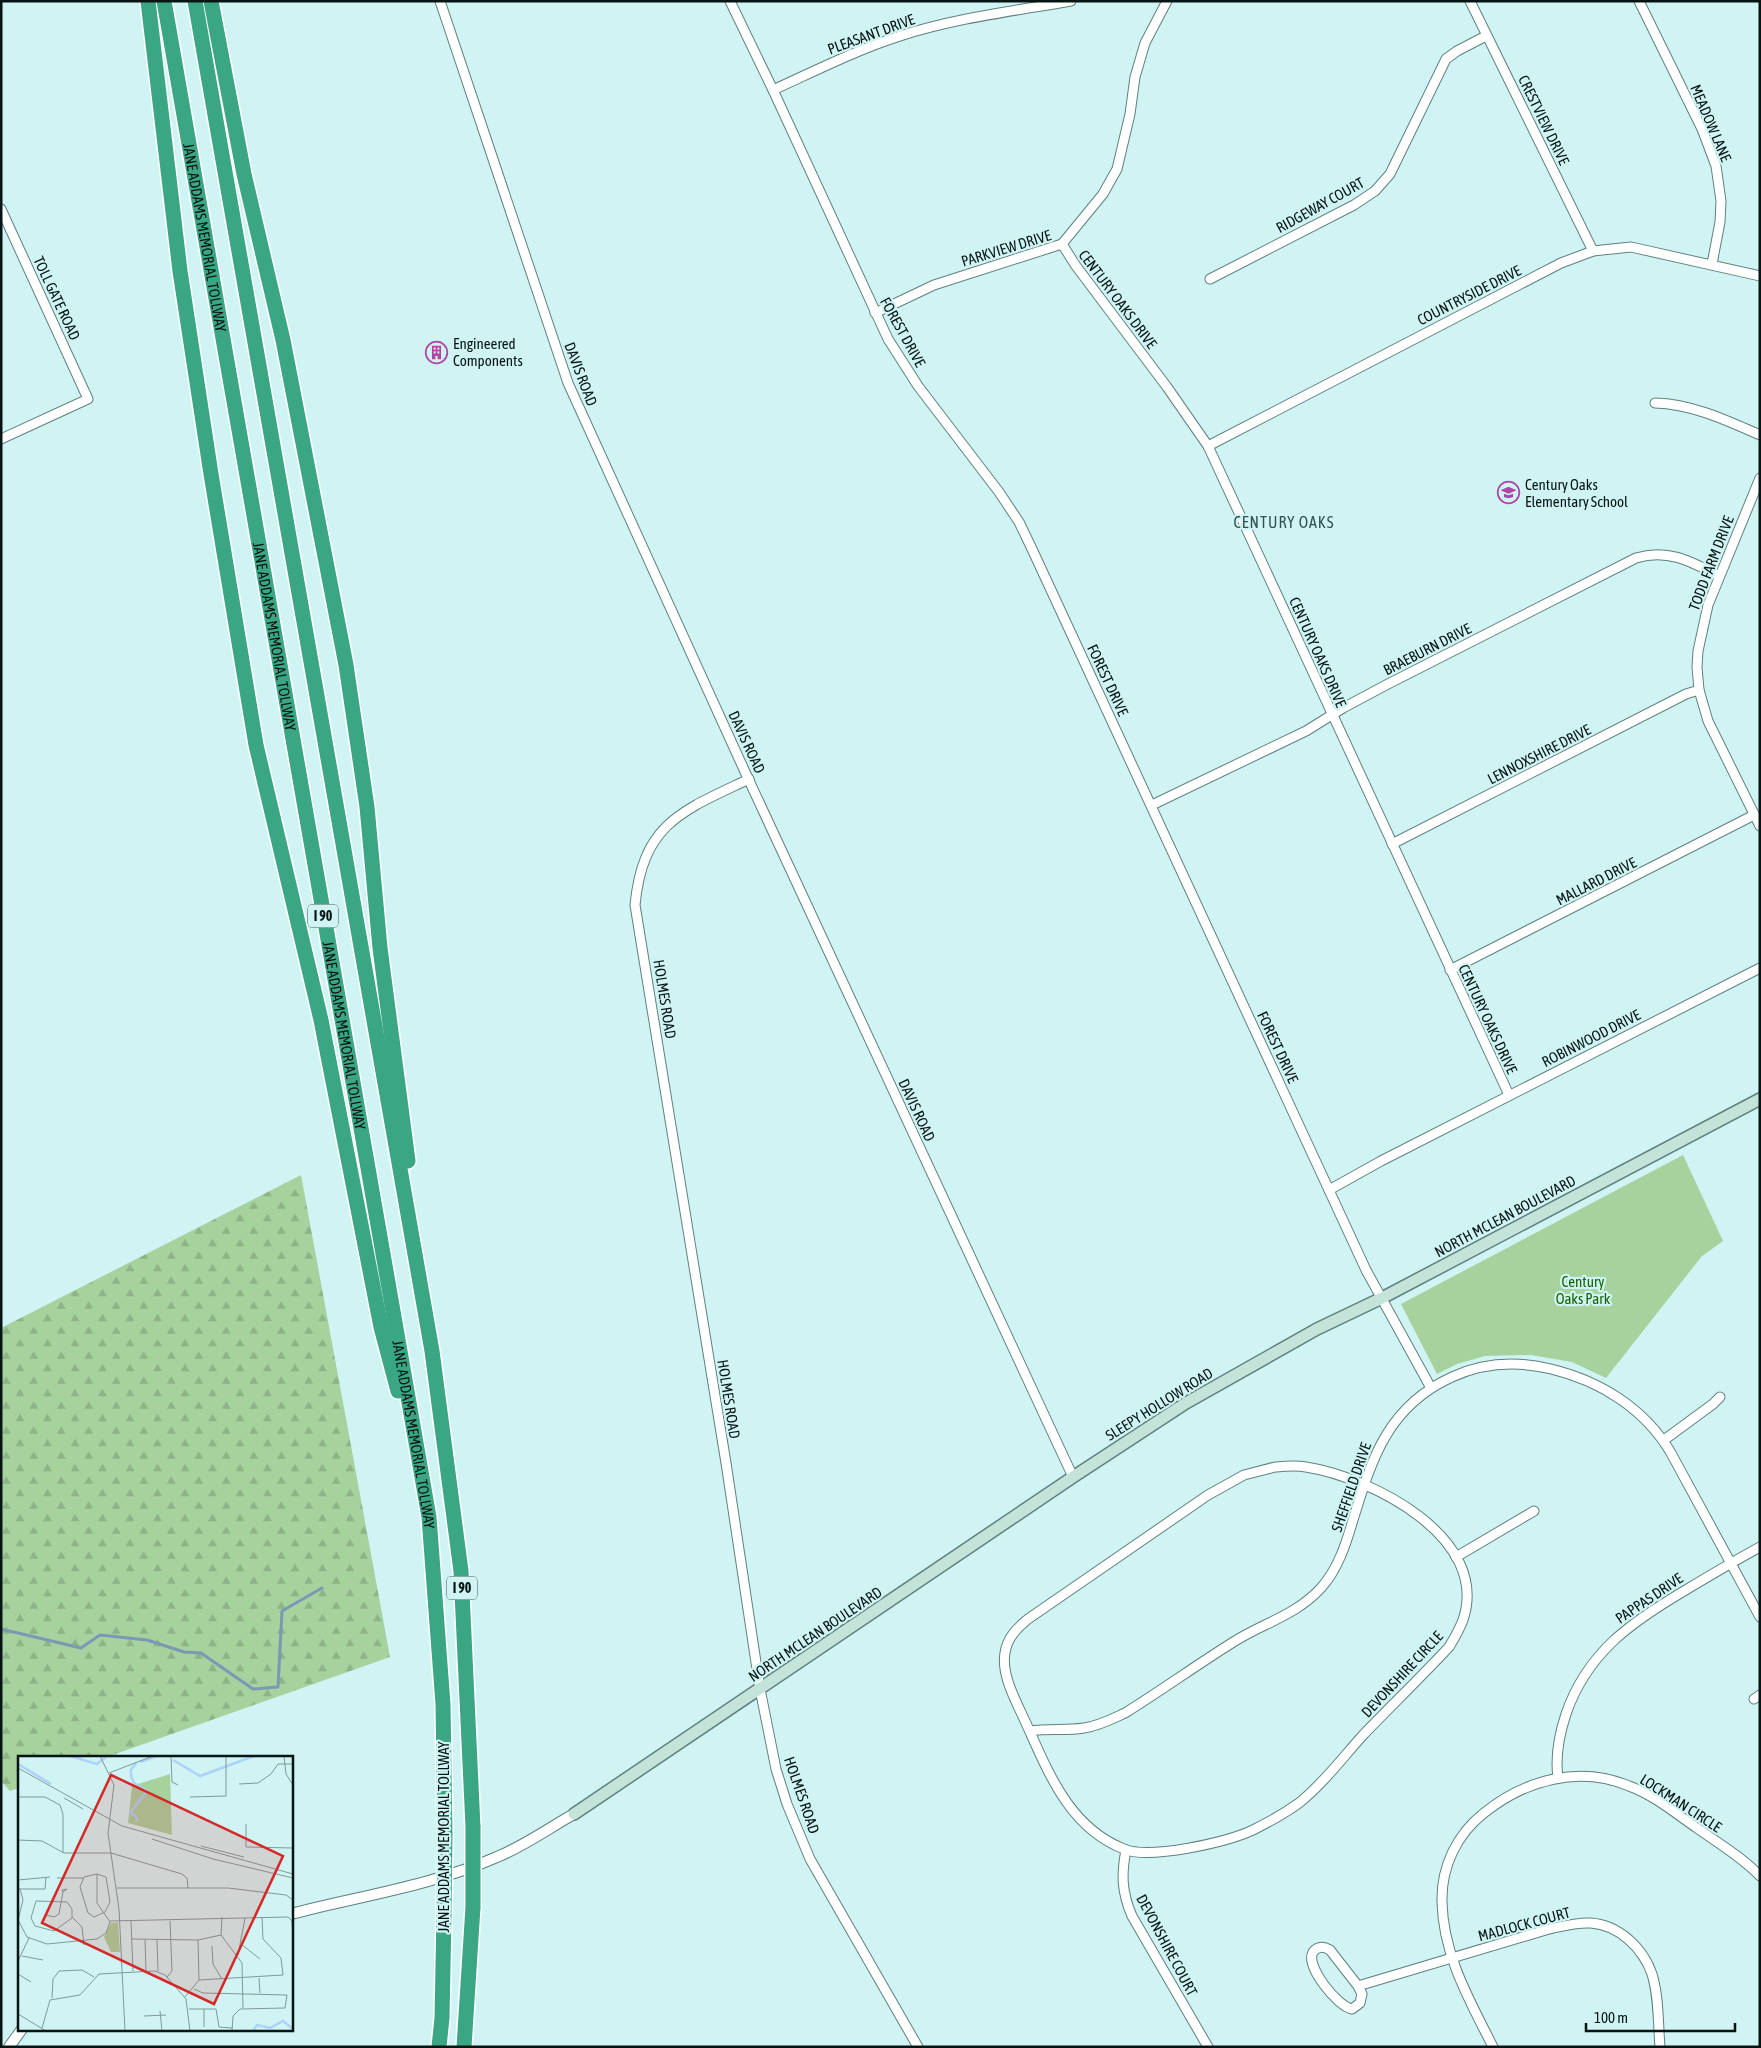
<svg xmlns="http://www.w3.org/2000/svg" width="1761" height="2048" font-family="'Asap Condensed',sans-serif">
  <defs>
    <pattern id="forest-firs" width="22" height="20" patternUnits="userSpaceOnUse" patternTransform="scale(1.25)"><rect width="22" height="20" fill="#a5d29d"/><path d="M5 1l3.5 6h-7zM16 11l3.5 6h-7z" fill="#8db386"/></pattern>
  </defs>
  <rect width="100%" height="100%" fill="#cff4f3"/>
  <path fill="#a5d29d" d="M 1683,1155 L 1723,1241 L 1702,1256 L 1606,1378 L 1572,1362 L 1531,1355 L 1485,1356 L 1457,1364 L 1437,1374 L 1401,1304 Z"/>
  <path fill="url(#forest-firs)" d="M 301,1175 L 390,1657 L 107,1757 L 19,1757 L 19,1788 L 10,1791 L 1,1781 L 1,1328 Z"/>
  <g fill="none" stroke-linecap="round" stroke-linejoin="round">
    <path stroke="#7b99b4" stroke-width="3" d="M 1,1629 L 81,1648 L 100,1635 L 147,1640 L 184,1652 L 201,1653 L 253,1689 L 278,1687 L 282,1611 L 322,1588"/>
    <defs>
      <g id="minor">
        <path d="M 440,1 L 568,383 L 746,774 L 1073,1477"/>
        <path d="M 730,1 L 773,90 L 888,339 L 918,386 L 999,492 L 1019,522 L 1032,549 L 1366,1270 L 1431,1388"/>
        <path d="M 1470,1 L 1593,251"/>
        <path d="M 1639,1 L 1702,129 L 1716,166 L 1721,201 L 1720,222 L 1712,264"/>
        <path d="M 773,90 C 815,71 856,50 900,36 C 955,18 1014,11 1071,1"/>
        <path d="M 1,209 L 88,399 L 1,439"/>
        <path d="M 1062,244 L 1076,266 L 1167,387 L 1208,446 L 1509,1095"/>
        <path d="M 1210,279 L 1354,205 L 1375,191 L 1390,174 L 1446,59 L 1457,51 L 1486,36"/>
        <path d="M 875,313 L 934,285 L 1062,244 L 1103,194 L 1117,169 L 1130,114 L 1135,77 L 1145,43 L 1167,1"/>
        <path d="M 1655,403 C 1692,404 1726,420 1760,435"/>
        <path d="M 1208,446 L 1561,263 L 1593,251 L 1631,247 L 1760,276"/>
        <path d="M 1760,478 L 1708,605 L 1698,651 L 1697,667 L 1699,690 L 1708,721 L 1760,826"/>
        <path d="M 749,779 C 682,811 643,823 635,905 L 726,1463 L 760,1689 L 776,1769 L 787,1804 L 810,1859 L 918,2047"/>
        <path d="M 1152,805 L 1306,731 L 1343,708 L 1386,685 L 1636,558 C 1668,548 1692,562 1719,576"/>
        <path d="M 1392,844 L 1686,694 L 1699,690"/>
        <path d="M 1450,970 L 1754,815"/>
        <path d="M 1329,1190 L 1381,1161 L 1760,968"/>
        <path d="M 1664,1440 L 1713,1404 L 1720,1397"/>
        <path d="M 1275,1467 C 1286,1466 1296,1465 1306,1467 C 1370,1477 1491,1537 1463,1620 C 1459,1630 1454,1639 1449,1647 C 1421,1677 1392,1705 1364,1734 C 1343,1757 1323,1784 1299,1803 C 1285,1813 1269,1822 1253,1830 C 1227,1842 1150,1860 1124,1849 C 1068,1827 1048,1771 1025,1721 C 1016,1701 1001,1675 1005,1653 C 1007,1638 1017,1628 1028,1619 L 1208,1495 L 1244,1475 Z"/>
        <path d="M 1456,1557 L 1534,1511"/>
        <path d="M 1754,1699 L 1760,1695"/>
        <path d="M 1030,1731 C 1048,1728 1066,1731 1084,1728 C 1099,1726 1112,1719 1125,1713 C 1162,1690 1198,1664 1235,1641 C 1266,1622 1296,1615 1321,1588 C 1338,1569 1346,1544 1353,1520 C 1372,1458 1388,1406 1452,1377 C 1483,1363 1518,1361 1551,1369 C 1601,1381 1645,1409 1671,1453 L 1760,1617"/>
        <path d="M 1558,1778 C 1555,1756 1559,1735 1566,1714 C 1587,1653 1630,1623 1684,1591 C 1709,1576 1734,1561 1760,1547"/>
        <path d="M 1126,1850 C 1121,1875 1122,1893 1132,1916 L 1208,2047"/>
        <path d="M 1358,1986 L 1362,1994 L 1360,2003 L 1352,2009 C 1337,2006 1305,1966 1313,1952 C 1318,1946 1323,1946 1330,1950 L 1358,1986 L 1549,1929 C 1563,1926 1577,1922 1591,1923 C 1619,1925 1643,1948 1652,1974 C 1659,1997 1658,2023 1660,2047"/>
        <path d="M 1493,2047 C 1470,2001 1443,1955 1442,1902 C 1441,1867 1457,1834 1484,1813 C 1525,1780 1579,1765 1629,1786 C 1654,1795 1675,1813 1697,1828 C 1718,1843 1742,1857 1760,1876"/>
      </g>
      <g id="tertiary">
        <path d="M 291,1914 C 360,1896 431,1886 497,1857 C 524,1846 549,1828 574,1814"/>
        <path d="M 9,2047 L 22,2029"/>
      </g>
      <path id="secondary" d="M 574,1814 L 1073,1477 L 1186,1403 L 1317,1329 L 1382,1298 L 1760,1099"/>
      <g id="motorway">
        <path d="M 148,1 L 180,271 L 211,474 L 256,745 L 321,1020 L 381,1327 L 398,1391"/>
        <path id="s1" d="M 164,1 L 429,1517 L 443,1704 L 445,1835"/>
        <path d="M 195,1 L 432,1351 L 461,1571 L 473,1827"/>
        <path d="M 211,1 L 244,174 L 283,340 L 346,665 L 367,807 L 380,948 L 408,1161"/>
        <path d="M 439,2047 L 442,2018 L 444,1914"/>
        <path d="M 464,2047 L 473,1907"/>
      </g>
    </defs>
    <use href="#minor" stroke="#5f807f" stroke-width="11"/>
    <use href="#tertiary" stroke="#5f807f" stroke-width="12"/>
    <use href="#secondary" stroke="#5f807f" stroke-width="14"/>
    <use href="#motorway" stroke="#fff" stroke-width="18"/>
    <use href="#minor" stroke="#fff" stroke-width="9"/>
    <use href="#tertiary" stroke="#fff" stroke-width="10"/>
    <use href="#secondary" stroke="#c4e4da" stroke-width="11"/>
    <use href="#motorway" stroke="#3ba684" stroke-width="15"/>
    <defs>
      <g id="motorway-bridge">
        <path d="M 473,1907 L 473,1827"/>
        <path d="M 444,1914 L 445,1835"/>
      </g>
    </defs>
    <use href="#motorway-bridge" stroke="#fff" stroke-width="18" stroke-linecap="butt"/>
    <use href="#motorway-bridge" stroke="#3ba684" stroke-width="15"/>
  </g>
  <defs>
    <symbol id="building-ring" viewBox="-11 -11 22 22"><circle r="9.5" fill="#cff4f3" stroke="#b045a6" stroke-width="1.5"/><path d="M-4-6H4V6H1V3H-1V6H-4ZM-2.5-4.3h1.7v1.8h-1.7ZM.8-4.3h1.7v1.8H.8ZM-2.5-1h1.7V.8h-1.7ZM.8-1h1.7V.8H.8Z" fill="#b045a6"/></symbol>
    <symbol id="school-ring" viewBox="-11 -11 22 22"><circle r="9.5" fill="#cff4f3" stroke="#b045a6" stroke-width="1.5"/><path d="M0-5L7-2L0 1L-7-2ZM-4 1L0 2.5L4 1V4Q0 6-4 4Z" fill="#b045a6"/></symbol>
  </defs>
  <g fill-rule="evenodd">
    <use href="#building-ring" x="424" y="340" width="25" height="25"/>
    <use href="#school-ring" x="1496" y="480" width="25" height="25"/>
  </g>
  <g text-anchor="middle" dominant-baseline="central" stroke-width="4.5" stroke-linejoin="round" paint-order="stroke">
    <g fill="#cff4f3" stroke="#435757" stroke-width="1">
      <rect x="308" y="904.5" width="30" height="23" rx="4"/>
      <rect x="447" y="1576.5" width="30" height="23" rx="4"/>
    </g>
    <g font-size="14" font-weight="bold" fill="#071414">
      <text x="323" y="916">I 90</text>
      <text x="462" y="1588">I 90</text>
    </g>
    <g font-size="15" fill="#071414" stroke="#cff4f3">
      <text transform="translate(871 34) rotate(-20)">PLEASANT DRIVE</text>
      <text transform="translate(1544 120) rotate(64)">CRESTVIEW DRIVE</text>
      <text transform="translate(1711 123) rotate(67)">MEADOW LANE</text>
      <text transform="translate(1320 205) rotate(-29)">RIDGEWAY COURT</text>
      <text stroke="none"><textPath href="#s1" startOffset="240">JANE ADDAMS MEMORIAL TOLLWAY</textPath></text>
      <text transform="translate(1006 248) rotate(-17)">PARKVIEW DRIVE</text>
      <text transform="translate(1469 295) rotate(-27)">COUNTRYSIDE DRIVE</text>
      <text transform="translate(57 298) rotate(65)">TOLL GATE ROAD</text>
      <text transform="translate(1118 299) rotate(53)">CENTURY OAKS DRIVE</text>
      <text transform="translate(903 332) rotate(61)">FOREST DRIVE</text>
      <text transform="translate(581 374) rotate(69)">DAVIS ROAD</text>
      <text transform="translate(1711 563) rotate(-69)">TODD FARM DRIVE</text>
      <text stroke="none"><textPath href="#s1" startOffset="645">JANE ADDAMS MEMORIAL TOLLWAY</textPath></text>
      <text transform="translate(1427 649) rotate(-27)">BRAEBURN DRIVE</text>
      <text transform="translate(1318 652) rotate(66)">CENTURY OAKS DRIVE</text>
      <text transform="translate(1108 680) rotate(65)">FOREST DRIVE</text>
      <text transform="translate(747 742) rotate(65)">DAVIS ROAD</text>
      <text transform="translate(1539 754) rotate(-27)">LENNOXSHIRE DRIVE</text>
      <text transform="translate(1596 881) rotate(-27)">MALLARD DRIVE</text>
      <text transform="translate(665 999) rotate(81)">HOLMES ROAD</text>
      <text transform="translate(1488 1019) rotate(65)">CENTURY OAKS DRIVE</text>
      <text stroke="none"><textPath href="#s1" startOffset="1050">JANE ADDAMS MEMORIAL TOLLWAY</textPath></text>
      <text transform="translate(1591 1038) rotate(-27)">ROBINWOOD DRIVE</text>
      <text transform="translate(1278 1047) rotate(65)">FOREST DRIVE</text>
      <text transform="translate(917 1110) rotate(65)">DAVIS ROAD</text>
      <text transform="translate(1505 1216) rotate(-28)">NORTH MCLEAN BOULEVARD</text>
      <text transform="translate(729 1399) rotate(81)">HOLMES ROAD</text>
      <text transform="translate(1159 1404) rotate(-32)">SLEEPY HOLLOW ROAD</text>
      <text stroke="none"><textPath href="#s1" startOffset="1455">JANE ADDAMS MEMORIAL TOLLWAY</textPath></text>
      <text transform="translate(1351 1487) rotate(-71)">SHEFFIELD DRIVE</text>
      <text transform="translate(1649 1598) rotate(-34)">PAPPAS DRIVE</text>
      <text transform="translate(815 1634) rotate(-34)">NORTH MCLEAN BOULEVARD</text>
      <text transform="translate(1402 1674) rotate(-47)">DEVONSHIRE CIRCLE</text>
      <text transform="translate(802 1795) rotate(71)">HOLMES ROAD</text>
      <text transform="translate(1681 1803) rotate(33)">LOCKMAN CIRCLE</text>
      <text transform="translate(443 1837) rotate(-90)">JANE ADDAMS MEMORIAL TOLLWAY</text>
      <text transform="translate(1524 1924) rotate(-15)">MADLOCK COURT</text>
      <text transform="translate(1167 1945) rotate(62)">DEVONSHIRE COURT</text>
    </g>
    <g font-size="15" fill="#071414" stroke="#cff4f3" text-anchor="start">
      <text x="453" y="343">Engineered<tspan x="453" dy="17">Components</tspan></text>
      <text x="1525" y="484">Century Oaks<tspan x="1525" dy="17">Elementary School</tspan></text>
    </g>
    <g font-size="15" fill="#156302" stroke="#cff4f3">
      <text x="1583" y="1281">Century<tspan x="1583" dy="17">Oaks Park</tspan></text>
    </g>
    <g font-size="16" letter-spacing="1" fill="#325252" stroke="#cff4f3">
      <text x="1284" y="522">CENTURY OAKS</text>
    </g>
  </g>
  <g transform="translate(18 1756)">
    <rect width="275" height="275" fill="#cff4f3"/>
    <path d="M 100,166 L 102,196 L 93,196 L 86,181 L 93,167 Z" fill="#a5d29d"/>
    <path d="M 152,18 L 154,79 L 110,67 L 114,30 Z" fill="#a5d29d"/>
    <path fill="none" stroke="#add2f9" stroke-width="2.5" d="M 52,0 L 79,8 L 89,0M 155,4 L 182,20 L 236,0M 122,6 L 138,0M 118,7 L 113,14 L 113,20 L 116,27 L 129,35 L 112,57 L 118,60 L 119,65M 0,8 L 33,28M 235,275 L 239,269 L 252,272 L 265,265 L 275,273"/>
    <path fill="none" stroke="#7f9a9a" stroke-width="1" d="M 82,0 L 96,29 L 90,77M 153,0 L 154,26 L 160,29M 266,0 L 268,18 L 275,29M 0,12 L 104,70 L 275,118M 91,17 L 135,0M 221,28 L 240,27 L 253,18 L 260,8 L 275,8M 0,41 L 27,41 L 42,49 L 45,58 L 45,97M 172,41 L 208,40 L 208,0M 46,42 L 65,53M 228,68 L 228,91 L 275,92M 90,77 L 101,153 L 107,275M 134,83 L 195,103 L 275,122M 0,84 L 24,85 L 46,97 L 93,97 L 164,118 L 169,122 L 170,132M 183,90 L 226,101M 79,118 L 88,121 L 92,146 L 87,156 L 76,161 L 70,157 L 62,131 L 66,121 ZM 39,122 L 65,122M 0,124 L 32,121M 99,132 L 210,132 L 268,139 L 275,144M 0,133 L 27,133 L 28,121M 2,133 L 5,144 L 0,164 L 9,181 L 29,188 L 79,183 L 88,177 L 92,166 L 79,147 L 79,118M 18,145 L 49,146 L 54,153 L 54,162 L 36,175 L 17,170 L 13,162 ZM 28,159 L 36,161 L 41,158 L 45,136 L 49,133 L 44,134 L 45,136M 54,161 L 64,171 L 66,189M 204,161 L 203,179 L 224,207 L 225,252M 92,165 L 270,161 L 274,165 L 275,182M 113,165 L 115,215M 114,183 L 180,184 L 203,179M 127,184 L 128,215M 139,184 L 140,215M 223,188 L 242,203M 194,190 L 195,208 L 204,223M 220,199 L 227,162M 4,200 L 25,204M 0,205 L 11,182M 0,218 L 13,226M 149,221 L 154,215 L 152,165M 241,222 L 242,237M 181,224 L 265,219 L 263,202 L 245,183 L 244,161M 176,233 L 185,237 L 269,239 L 267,252 L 222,253 L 215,260 L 214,275M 167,241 L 181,224 L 180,184M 34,242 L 35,223 L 41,215 L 64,214 L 76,221M 171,253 L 198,253 L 201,271 L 214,272M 186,253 L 186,271M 142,255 L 144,275M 0,258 L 28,275M 126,260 L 148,259M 24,272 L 32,244 L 62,239 L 81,218 L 137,215 L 147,219 L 168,243 L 172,275"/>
    <path fill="#d62828" fill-opacity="0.15" stroke="#d62828" stroke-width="2.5" d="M 93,19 L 265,100 L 196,248 L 24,167 Z"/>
    <rect width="275" height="275" fill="none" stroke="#071414" stroke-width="2.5"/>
  </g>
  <rect width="1761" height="2048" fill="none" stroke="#071414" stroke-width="5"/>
  <path d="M1586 2023v8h149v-8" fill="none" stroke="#071414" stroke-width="2.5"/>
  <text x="1594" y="2023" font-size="15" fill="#071414" stroke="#cff4f3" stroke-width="4" paint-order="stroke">100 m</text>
</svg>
